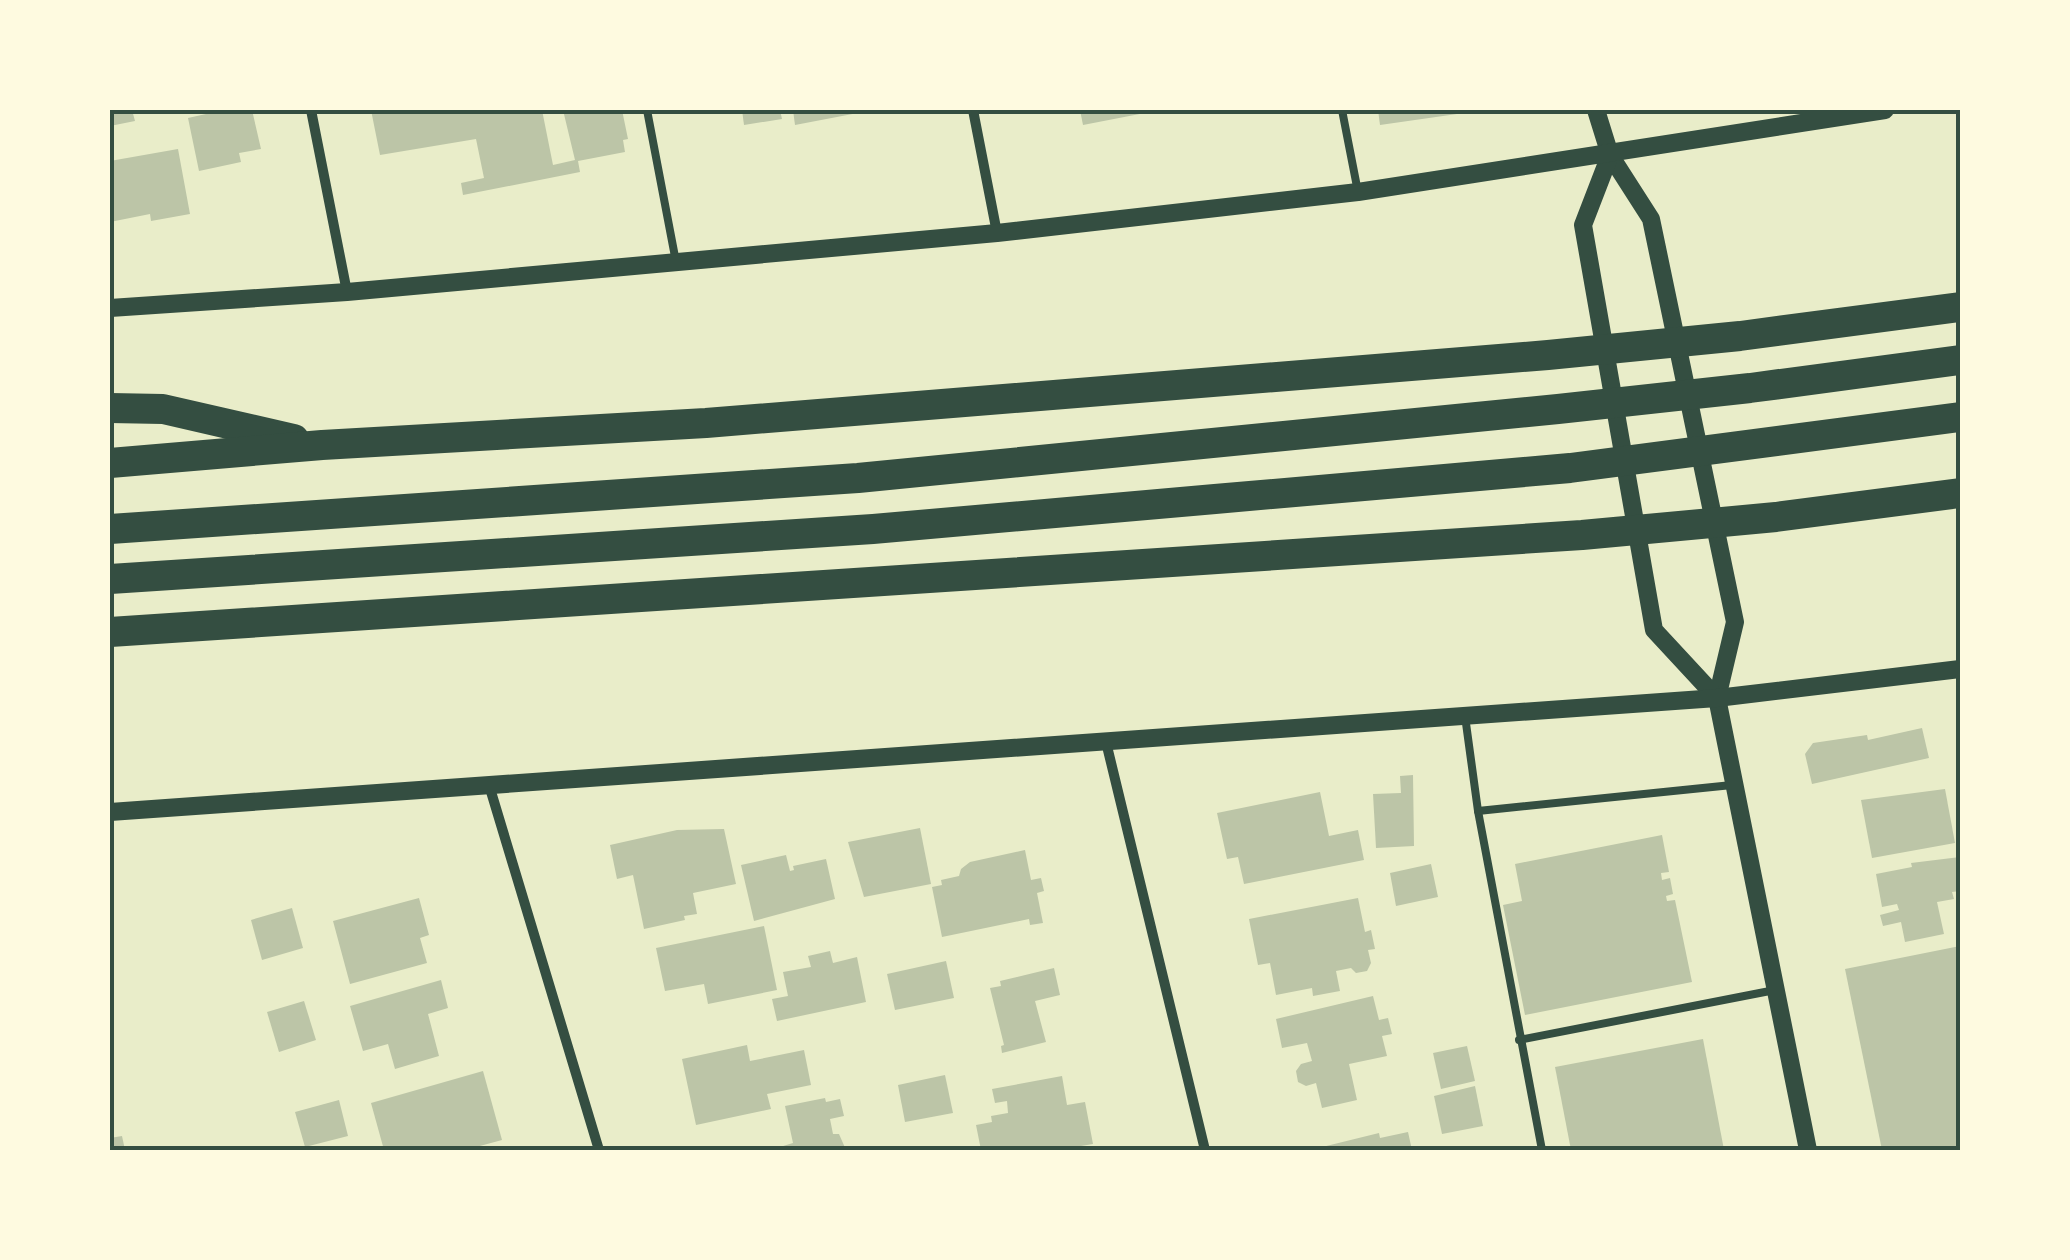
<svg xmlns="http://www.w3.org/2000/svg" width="2070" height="1260" font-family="Lato,sans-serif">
  <rect width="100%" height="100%" fill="#e9edc9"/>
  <g fill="#bcc5a7">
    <path d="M 110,110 L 132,110 L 135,121 L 110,126 Z"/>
    <path d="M 224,110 L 252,110 L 261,149 L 239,153 L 241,162 L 199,171 L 188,118 Z"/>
    <path d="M 371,110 L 542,110 L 553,165 L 575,160 L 563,110 L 622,110 L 628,139 L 623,140 L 625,152 L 578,161 L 580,172 L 463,195 L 461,183 L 484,178 L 476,139 L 380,155 Z"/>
    <path d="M 742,110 L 780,110 L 782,119 L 744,125 Z"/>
    <path d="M 793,110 L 863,110 L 863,112 L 795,125 Z"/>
    <path d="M 1080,110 L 1150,110 L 1150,112 L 1083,125 Z"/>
    <path d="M 1378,110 L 1457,110 L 1457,114 L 1380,125 Z"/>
    <path d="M 178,149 L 190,214 L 151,221 L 150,214 L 110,222 L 110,161 Z"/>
    <path d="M 1922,728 L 1929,758 L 1812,784 L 1805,754 L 1813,743 L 1867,735 L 1868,740 Z"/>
    <path d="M 1413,775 L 1414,846 L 1376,848 L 1373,794 L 1401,793 L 1400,776 Z"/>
    <path d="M 1945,789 L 1955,843 L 1872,858 L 1861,800 Z"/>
    <path d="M 1320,792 L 1329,836 L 1358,830 L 1364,860 L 1244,884 L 1238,857 L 1227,859 L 1217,813 Z"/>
    <path d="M 920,828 L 931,884 L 864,897 L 848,842 Z"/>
    <path d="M 724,829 L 736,884 L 693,893 L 697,914 L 684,916 L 685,920 L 644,929 L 633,875 L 617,879 L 610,845 L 677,830 Z"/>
    <path d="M 1662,835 L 1669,872 L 1661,873 L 1662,880 L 1670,878 L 1673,894 L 1666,896 L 1667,901 L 1675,900 L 1692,982 L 1525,1015 L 1503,905 L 1522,901 L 1515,864 Z"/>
    <path d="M 1025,850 L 1031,880 L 1041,878 L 1044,891 L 1037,893 L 1043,923 L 1030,925 L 1029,919 L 942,937 L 932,887 L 942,885 L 941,880 L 959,876 L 961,869 L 970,862 Z"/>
    <path d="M 786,855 L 790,871 L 794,870 L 793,866 L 826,859 L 835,899 L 754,921 L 741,865 Z"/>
    <path d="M 1960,857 L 1960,891 L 1952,892 L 1954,899 L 1937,902 L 1944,934 L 1905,942 L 1901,922 L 1883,926 L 1880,915 L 1899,910 L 1897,904 L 1882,907 L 1876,874 L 1912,867 L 1911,863 Z"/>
    <path d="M 1431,864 L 1438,897 L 1396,906 L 1390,873 Z"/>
    <path d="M 419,898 L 429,935 L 420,938 L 427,963 L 350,984 L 333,921 Z"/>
    <path d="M 1358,898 L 1365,932 L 1371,930 L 1375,949 L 1368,950 L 1371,963 L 1367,971 L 1356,973 L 1351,968 L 1336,971 L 1340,991 L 1313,996 L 1312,988 L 1276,995 L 1270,963 L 1258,965 L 1249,919 Z"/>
    <path d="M 292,908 L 303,948 L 262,960 L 251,920 Z"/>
    <path d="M 764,926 L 777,990 L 708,1004 L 704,984 L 665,991 L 656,948 Z"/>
    <path d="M 1960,946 L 1960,1150 L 1882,1150 L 1845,969 Z"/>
    <path d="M 830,951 L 833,963 L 857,957 L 866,1002 L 777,1021 L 772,999 L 788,996 L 783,972 L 811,967 L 808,956 Z"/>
    <path d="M 946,961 L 954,998 L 895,1010 L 887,974 Z"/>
    <path d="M 1054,968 L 1060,995 L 1035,1001 L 1046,1042 L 1002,1053 L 1001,1046 L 1004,1045 L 990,988 L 1001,986 L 1000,981 Z"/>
    <path d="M 441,980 L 448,1008 L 428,1014 L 439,1056 L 395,1069 L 388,1044 L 363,1051 L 350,1006 Z"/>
    <path d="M 1373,996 L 1379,1020 L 1388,1018 L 1392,1034 L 1382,1036 L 1387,1056 L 1349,1064 L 1357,1100 L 1322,1108 L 1316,1083 L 1306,1086 L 1298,1082 L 1296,1071 L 1301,1064 L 1312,1061 L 1307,1043 L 1282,1048 L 1276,1019 Z"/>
    <path d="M 304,1001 L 316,1040 L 279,1052 L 267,1012 Z"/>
    <path d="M 1703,1039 L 1724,1150 L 1571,1150 L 1555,1067 Z"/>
    <path d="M 747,1045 L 750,1061 L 804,1050 L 811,1085 L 767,1094 L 771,1109 L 696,1125 L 682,1059 Z"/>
    <path d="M 1467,1046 L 1475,1081 L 1441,1089 L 1433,1053 Z"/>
    <path d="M 483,1071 L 502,1140 L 465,1150 L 384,1150 L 371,1103 Z"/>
    <path d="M 945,1075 L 953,1113 L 905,1122 L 898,1085 Z"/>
    <path d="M 1062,1076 L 1067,1105 L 1085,1102 L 1093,1144 L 1081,1146 L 1082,1150 L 981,1150 L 976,1125 L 992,1122 L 991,1116 L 1008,1113 L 1007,1101 L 995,1103 L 992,1089 Z"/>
    <path d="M 1475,1086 L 1483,1126 L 1442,1134 L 1434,1096 Z"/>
    <path d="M 825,1098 L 826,1102 L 840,1099 L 844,1116 L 830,1119 L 833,1134 L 839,1134 L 846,1150 L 770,1150 L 793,1143 L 785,1106 Z"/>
    <path d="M 339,1100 L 348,1136 L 305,1147 L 295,1112 Z"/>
    <path d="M 1408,1132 L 1412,1150 L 1310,1150 L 1379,1133 L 1380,1138 Z"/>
    <path d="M 122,1136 L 125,1150 L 110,1150 L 110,1138 Z"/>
  </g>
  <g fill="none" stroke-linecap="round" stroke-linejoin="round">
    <g stroke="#344e41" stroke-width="8">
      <path d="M 647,110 L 676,262"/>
      <path d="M 1342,110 L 1358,192"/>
      <path d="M 1465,716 L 1478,811 L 1542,1150"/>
      <path d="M 1478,811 L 1732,785"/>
      <path d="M 1519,1040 L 1775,990"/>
    </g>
    <g stroke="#344e41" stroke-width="10">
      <path d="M 311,110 L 347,292"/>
      <path d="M 973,110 L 997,233"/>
      <path d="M 1106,742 L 1205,1150"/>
      <path d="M 489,785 L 599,1150"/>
    </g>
    <g stroke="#344e41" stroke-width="18">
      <path d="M 1596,110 L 1610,155 L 1651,219 L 1735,622 L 1717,698 L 1808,1150"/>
      <path d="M 1610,155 L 1583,225 L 1654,630 L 1717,698"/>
      <path d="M 110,308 L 347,292 L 997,233 L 1358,192 L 1885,110"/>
      <path d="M 110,812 L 1717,698 L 1960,669"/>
    </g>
    <g stroke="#344e41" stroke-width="30">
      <path d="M 110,408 L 163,409 L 294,439"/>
      <path d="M 110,463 L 322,445 L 706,423 L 1548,355 L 1740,336 L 1960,307"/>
      <path d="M 110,529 L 858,478 L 1558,409 L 1750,388 L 1960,360"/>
      <path d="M 110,579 L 873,529 L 1215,499 L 1570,468 L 1960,417"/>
      <path d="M 110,632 L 1582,535 L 1776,517 L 1960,493"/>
    </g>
  </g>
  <rect width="2070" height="1260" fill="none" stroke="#fefae0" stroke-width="225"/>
  <rect x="112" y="112" width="1846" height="1036" fill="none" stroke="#344e41" stroke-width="4"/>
</svg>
